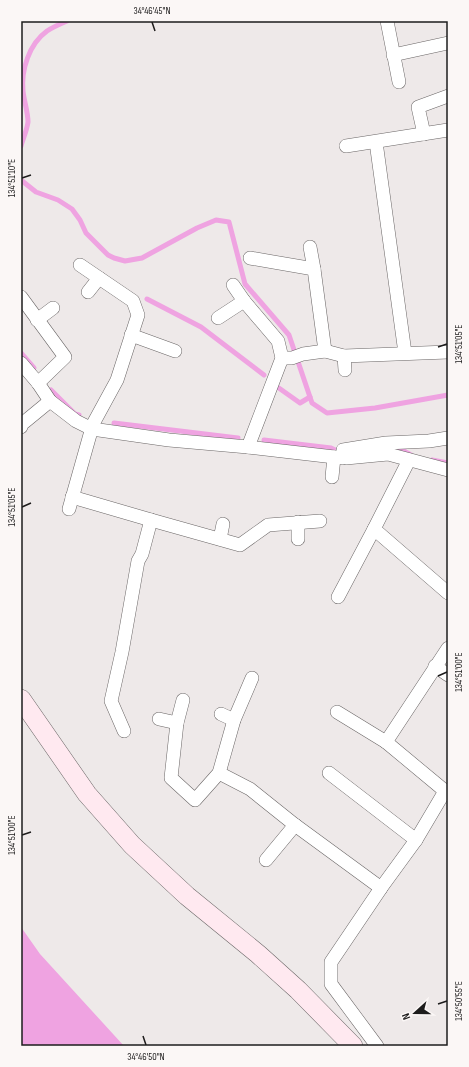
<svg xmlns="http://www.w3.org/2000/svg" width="469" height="1067" font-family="'Sofia Sans Condensed',sans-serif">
  <rect width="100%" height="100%" fill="#eee9e9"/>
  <path fill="#efa3e1" d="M 21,927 L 40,954 L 124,1046 L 21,1046 Z"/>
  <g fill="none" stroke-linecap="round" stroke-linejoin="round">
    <g stroke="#efa3e1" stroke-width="5">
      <path d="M 21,146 C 23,139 27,130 28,122 C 28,112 24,101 23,91 C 21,70 29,44 47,31 C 53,27 60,24 67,21"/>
      <path d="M 21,180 L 36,192 L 58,200 L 72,209 L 80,220 L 86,233 L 108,255 L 114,258 L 125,261 L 142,258 L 197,228 L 216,220 L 229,222 L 245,284 L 289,335 L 312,403 L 327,413 L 375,408 L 448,395"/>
      <path d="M 147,299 L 201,327 L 264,375"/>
      <path d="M 21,353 L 34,368"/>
      <path d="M 276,386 L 300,403 L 310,397"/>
      <path d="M 51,390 L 75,414 L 79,415"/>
      <path d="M 114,423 L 238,438"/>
      <path d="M 264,440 L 331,448 L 339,452"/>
      <path d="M 395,446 L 411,455"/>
      <path d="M 432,460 L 448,463"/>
    </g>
    <defs>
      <g id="street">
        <path d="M 387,21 L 399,82"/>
        <path d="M 393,55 L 448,43"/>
        <path d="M 424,134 L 418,107 L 448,96"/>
        <path d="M 376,142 L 405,353"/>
        <path d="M 346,146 L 448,130"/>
        <path d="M 310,247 L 314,269"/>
        <path d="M 250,258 L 314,269 L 325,351"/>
        <path d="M 233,285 L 244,301"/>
        <path d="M 88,292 L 99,278"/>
        <path d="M 21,297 L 65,357 L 38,383"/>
        <path d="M 218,318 L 244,301 L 278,341 L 282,358 L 248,447"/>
        <path d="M 37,320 L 53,308"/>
        <path d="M 131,335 L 175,351"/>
        <path d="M 344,356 L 345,370"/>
        <path d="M 282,358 L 292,358 L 303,354 L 325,351 L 344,356 L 448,352"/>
        <path d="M 21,363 L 38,383 L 50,401 L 76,421 L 92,429 L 169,440 L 248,447 L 343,458 L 343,450 L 386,443 L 429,441 L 448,438"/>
        <path d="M 21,427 L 22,424 L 50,401"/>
        <path d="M 346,458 L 388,454 L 448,470"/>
        <path d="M 332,477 L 334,457"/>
        <path d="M 72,497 L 151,520 L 142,554 L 138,561 L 122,652 L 111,701 L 124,731"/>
        <path d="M 69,509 L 93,424 L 117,380 L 138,315 L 133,301 L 80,265"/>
        <path d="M 151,520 L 240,545 L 268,525 L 320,521"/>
        <path d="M 298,522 L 298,539"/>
        <path d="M 374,529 L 448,593"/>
        <path d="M 220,539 L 223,524"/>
        <path d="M 338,597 L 374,529 L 409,460"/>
        <path d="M 448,648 L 386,742 L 445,791 L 448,791"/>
        <path d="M 435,666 L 448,675"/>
        <path d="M 183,700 L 177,723 L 171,778 L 195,800 L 219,773 L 234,720 L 252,678"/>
        <path d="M 337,712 L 386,742"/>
        <path d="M 221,714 L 234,720"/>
        <path d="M 159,719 L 177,723"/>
        <path d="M 219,773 L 250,789 L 295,825 L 381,888"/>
        <path d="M 329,773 L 416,840"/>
        <path d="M 266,860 L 295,825"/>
        <path d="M 377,1046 L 331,984 L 331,962 L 381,888 L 416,840 L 445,791"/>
      </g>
      <path id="secondary" d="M 21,699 L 87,794 L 132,845 L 187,896 L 258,954 L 298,990 L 353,1046"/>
    </defs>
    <use href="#street" stroke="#6a6666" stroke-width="14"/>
    <use href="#secondary" stroke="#6a6666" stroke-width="20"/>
    <use href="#street" stroke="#fff" stroke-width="13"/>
    <use href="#secondary" stroke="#ffe9f0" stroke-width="19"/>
  </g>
  <path fill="none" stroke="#1d1c1c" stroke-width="1.5" d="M 152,22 L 155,31M 22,178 L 31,175M 438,347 L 447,344M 22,507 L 31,503M 438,676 L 447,672M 22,835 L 31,832M 438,1004 L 447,1001M 143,1036 L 146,1045"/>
  <rect width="469" height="1067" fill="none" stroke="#fbf7f6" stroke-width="44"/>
  <g transform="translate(415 1013) rotate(249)" stroke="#fbf7f6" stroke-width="3" paint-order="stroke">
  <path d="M0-3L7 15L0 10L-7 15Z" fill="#1d1c1c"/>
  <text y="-6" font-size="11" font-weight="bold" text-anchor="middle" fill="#1d1c1c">N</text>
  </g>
  <rect x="22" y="22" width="425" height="1023" fill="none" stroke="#1d1c1c" stroke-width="1.5"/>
  <g font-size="10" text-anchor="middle" fill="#1d1c1c">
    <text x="152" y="14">34°46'45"N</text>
    <text transform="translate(11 178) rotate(-90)" y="4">134°51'10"E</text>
    <text transform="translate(458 344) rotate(-90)" y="4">134°51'05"E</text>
    <text transform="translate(11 507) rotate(-90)" y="4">134°51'05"E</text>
    <text transform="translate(458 672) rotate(-90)" y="4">134°51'00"E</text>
    <text transform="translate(11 835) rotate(-90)" y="4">134°51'00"E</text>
    <text transform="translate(458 1001) rotate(-90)" y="4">134°50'55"E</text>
    <text x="146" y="1060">34°46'50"N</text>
  </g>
</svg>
